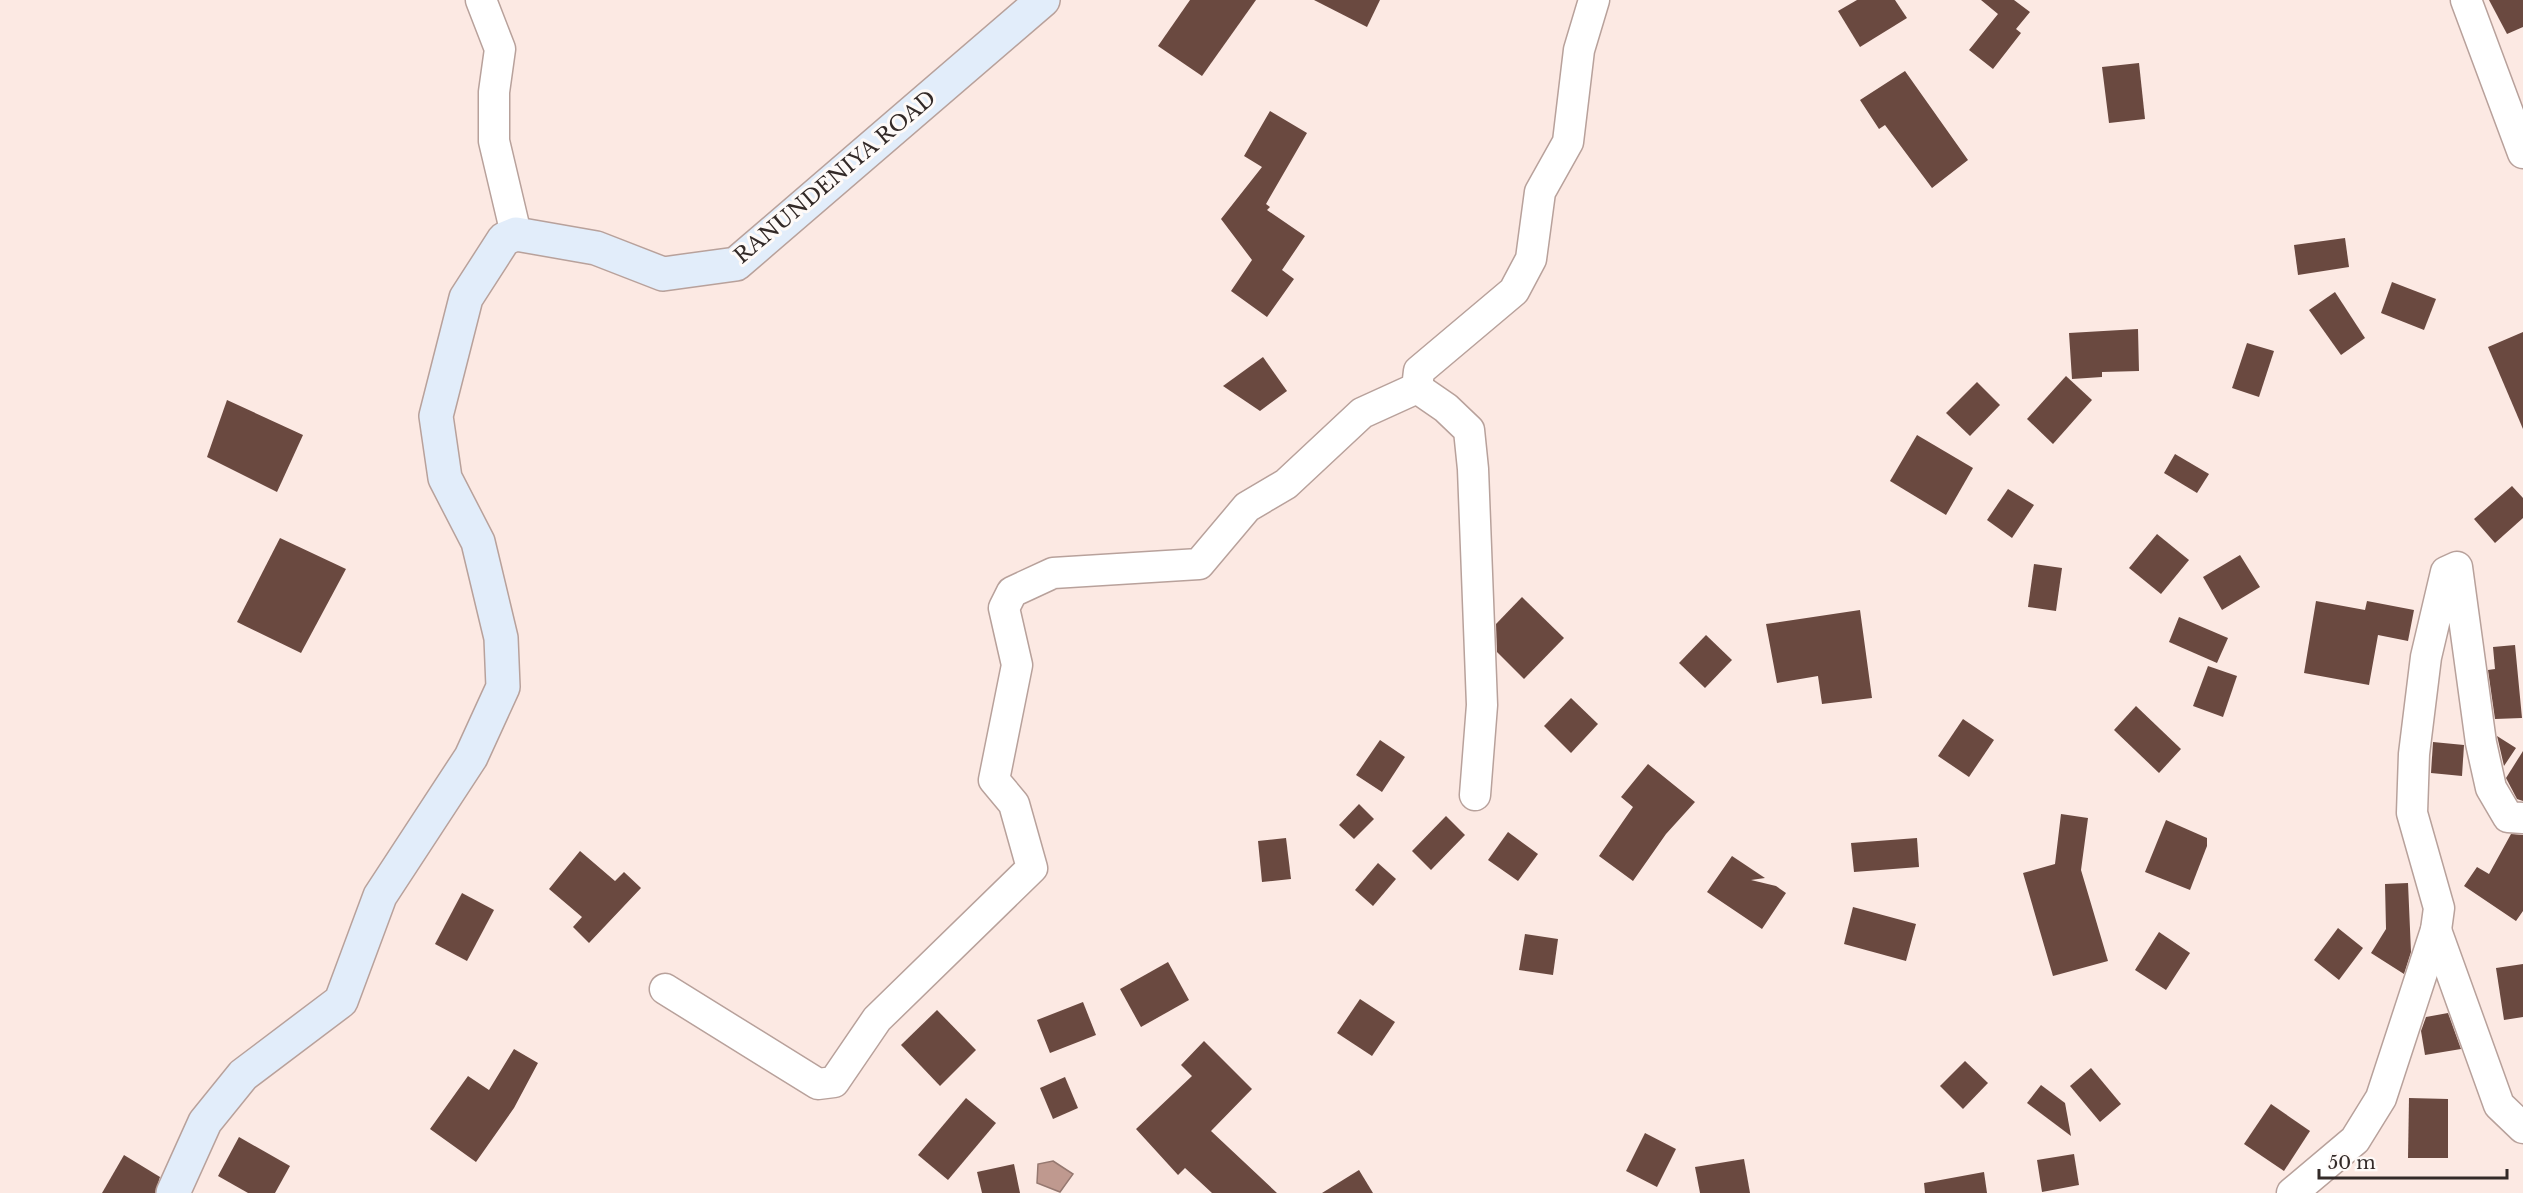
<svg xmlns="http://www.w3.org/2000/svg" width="2523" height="1193" font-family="'Libre Baskerville',serif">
  <rect width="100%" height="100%" fill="#fce9e3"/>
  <path fill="#bf998f" stroke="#957870" stroke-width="1.5" d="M 1053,1161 L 1073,1174 L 1060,1192 L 1037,1183 L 1038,1164 Z"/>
  <g fill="#6a4940">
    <path d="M 1190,0 L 1256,0 L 1202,76 L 1158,46 Z"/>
    <path d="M 1314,0 L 1380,0 L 1367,27 Z"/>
    <path d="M 1857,0 L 1895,0 L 1907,18 L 1860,47 L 1838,11 Z"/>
    <path d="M 1981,0 L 2014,0 L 2030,12 L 2016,29 L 2021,33 L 1993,69 L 1969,50 L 1998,14 Z"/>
    <path d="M 2489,0 L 2523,0 L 2523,27 L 2507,34 Z"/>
    <path d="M 2139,63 L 2145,119 L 2109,123 L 2102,67 Z"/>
    <path d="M 1905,71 L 1968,160 L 1932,188 L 1885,125 L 1879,129 L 1860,100 Z"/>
    <path d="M 1270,111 L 1307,133 L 1266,204 L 1270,207 L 1267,210 L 1305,236 L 1282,270 L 1294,279 L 1267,317 L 1231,291 L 1252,260 L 1221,219 L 1262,167 L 1244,156 Z"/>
    <path d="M 2345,238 L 2349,267 L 2298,275 L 2294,245 Z"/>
    <path d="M 2392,282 L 2436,299 L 2424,330 L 2381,313 Z"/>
    <path d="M 2335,292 L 2365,338 L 2341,355 L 2309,310 Z"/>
    <path d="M 2138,329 L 2139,371 L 2102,372 L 2102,377 L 2072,379 L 2069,333 Z"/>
    <path d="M 2523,332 L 2523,429 L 2488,347 Z"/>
    <path d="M 2247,343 L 2274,351 L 2259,397 L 2232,388 Z"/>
    <path d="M 1263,357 L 1287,391 L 1260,411 L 1223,386 Z"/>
    <path d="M 2066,376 L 2092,400 L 2053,444 L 2027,419 Z"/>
    <path d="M 1977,382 L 2000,405 L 1970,436 L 1946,413 Z"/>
    <path d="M 227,400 L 303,435 L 277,492 L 207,457 Z"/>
    <path d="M 1917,435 L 1973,468 L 1946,515 L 1890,481 Z"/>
    <path d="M 2175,454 L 2209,474 L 2197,493 L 2164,473 Z"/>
    <path d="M 2512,486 L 2523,498 L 2523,518 L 2495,543 L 2474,519 Z"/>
    <path d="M 2008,489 L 2034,505 L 2012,538 L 1987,520 Z"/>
    <path d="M 2157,534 L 2189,560 L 2161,594 L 2129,568 Z"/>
    <path d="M 280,538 L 346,569 L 301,653 L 237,622 Z"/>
    <path d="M 2240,555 L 2260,587 L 2222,610 L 2203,577 Z"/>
    <path d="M 2034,564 L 2062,568 L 2056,611 L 2028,607 Z"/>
    <path d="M 1522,597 L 1564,638 L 1524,679 L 1497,652 L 1496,624 Z"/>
    <path d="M 2316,601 L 2365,610 L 2367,601 L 2414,610 L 2408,641 L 2378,635 L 2369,685 L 2304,673 Z"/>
    <path d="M 1860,610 L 1872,698 L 1822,704 L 1818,676 L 1777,683 L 1766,624 Z"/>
    <path d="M 2179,617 L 2228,638 L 2217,663 L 2169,642 Z"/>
    <path d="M 1706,635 L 1732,660 L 1705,688 L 1679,663 Z"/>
    <path d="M 2515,645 L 2522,718 L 2495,719 L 2488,670 L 2495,669 L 2493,647 Z"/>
    <path d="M 2208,666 L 2237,676 L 2223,717 L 2193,706 Z"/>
    <path d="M 1571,698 L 1598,724 L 1571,753 L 1544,726 Z"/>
    <path d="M 2136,706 L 2181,749 L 2159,773 L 2114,730 Z"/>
    <path d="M 1963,719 L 1994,740 L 1969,777 L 1938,756 Z"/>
    <path d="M 2497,736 L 2516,748 L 2504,766 L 2498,740 Z"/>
    <path d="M 1380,740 L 1405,757 L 1382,792 L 1356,775 Z"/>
    <path d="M 2433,742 L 2464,745 L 2462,776 L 2431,773 Z"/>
    <path d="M 2523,751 L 2523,801 L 2517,799 L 2506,778 Z"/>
    <path d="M 1648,764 L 1695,802 L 1666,834 L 1633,881 L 1599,856 L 1633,807 L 1621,797 Z"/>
    <path d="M 1359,804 L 1374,819 L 1354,839 L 1339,825 Z"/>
    <path d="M 2061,814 L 2088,818 L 2081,870 L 2108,961 L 2053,976 L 2023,873 L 2055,864 Z"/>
    <path d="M 1446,816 L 1465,835 L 1431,870 L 1412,851 Z"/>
    <path d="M 2166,820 L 2207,838 L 2207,846 L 2190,890 L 2145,872 Z"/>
    <path d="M 1508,832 L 1538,854 L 1518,881 L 1488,860 Z"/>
    <path d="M 2511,834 L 2523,835 L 2523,911 L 2516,921 L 2464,886 L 2477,867 L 2489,874 Z"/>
    <path d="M 1286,838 L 1291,879 L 1262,882 L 1258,841 Z"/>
    <path d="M 1917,838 L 1919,867 L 1854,872 L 1851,843 Z"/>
    <path d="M 580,851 L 615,881 L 624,872 L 641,888 L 589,943 L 573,927 L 582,917 L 549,889 Z"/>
    <path d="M 1732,856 L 1765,878 L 1751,880 L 1776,886 L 1786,893 L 1762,929 L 1707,892 Z"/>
    <path d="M 1378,863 L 1396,879 L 1373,906 L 1355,890 Z"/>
    <path d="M 2408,883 L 2411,952 L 2404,974 L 2371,953 L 2386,929 L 2385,884 Z"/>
    <path d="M 462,893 L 494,910 L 467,961 L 435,944 Z"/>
    <path d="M 1853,907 L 1916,924 L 1906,961 L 1844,944 Z"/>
    <path d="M 2338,928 L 2363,948 L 2339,980 L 2314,960 Z"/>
    <path d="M 2159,932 L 2190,953 L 2166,990 L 2135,970 Z"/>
    <path d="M 1525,934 L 1558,939 L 1553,975 L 1519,970 Z"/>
    <path d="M 1168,962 L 1189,1000 L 1141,1027 L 1120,989 Z"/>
    <path d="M 2523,964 L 2523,1017 L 2504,1020 L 2496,968 Z"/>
    <path d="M 1360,999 L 1395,1022 L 1372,1056 L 1337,1033 Z"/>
    <path d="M 1083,1002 L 1096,1035 L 1050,1053 L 1037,1020 Z"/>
    <path d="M 937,1010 L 976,1050 L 940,1086 L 901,1045 Z"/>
    <path d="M 2448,1013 L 2461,1049 L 2425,1055 L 2421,1031 L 2426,1017 Z"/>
    <path d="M 1204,1041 L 1252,1089 L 1211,1131 L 1277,1193 L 1212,1193 L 1185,1168 L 1178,1175 L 1136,1129 L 1192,1076 L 1181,1065 Z"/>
    <path d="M 514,1049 L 538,1063 L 514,1108 L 476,1162 L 430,1129 L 468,1076 L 489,1090 Z"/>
    <path d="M 1965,1061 L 1988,1083 L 1963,1109 L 1940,1086 Z"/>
    <path d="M 2091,1068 L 2121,1104 L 2100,1122 L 2070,1086 Z"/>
    <path d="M 1065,1077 L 1078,1108 L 1053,1119 L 1040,1088 Z"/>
    <path d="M 2041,1085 L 2065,1103 L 2071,1136 L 2027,1103 Z"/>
    <path d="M 966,1098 L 996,1123 L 948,1180 L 918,1155 Z"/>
    <path d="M 2409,1098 L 2448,1099 L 2448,1158 L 2408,1158 Z"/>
    <path d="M 2271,1104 L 2310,1131 L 2284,1171 L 2244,1144 Z"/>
    <path d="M 1645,1133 L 1676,1149 L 1657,1187 L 1626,1171 Z"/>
    <path d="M 239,1137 L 290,1166 L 275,1193 L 248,1193 L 218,1176 Z"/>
    <path d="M 2074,1154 L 2079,1185 L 2042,1192 L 2037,1160 Z"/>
    <path d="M 124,1155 L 160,1177 L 155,1193 L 102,1193 Z"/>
    <path d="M 1744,1159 L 1750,1193 L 1700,1193 L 1695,1167 Z"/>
    <path d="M 1014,1164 L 1020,1193 L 982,1193 L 977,1172 Z"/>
    <path d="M 1359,1170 L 1373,1193 L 1322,1193 Z"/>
    <path d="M 1984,1172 L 1987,1193 L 1925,1193 L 1924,1183 Z"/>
  </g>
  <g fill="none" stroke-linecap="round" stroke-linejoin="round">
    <defs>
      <g id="street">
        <path d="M 481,0 L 500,49 L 494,92 L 494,141 L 516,234"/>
        <path d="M 2466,0 L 2523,153"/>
        <path d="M 1417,388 L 1446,408 L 1469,430 L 1473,469 L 1482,705 L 1475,795"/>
        <path d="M 2436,930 L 2499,1105 L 2523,1128"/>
        <path d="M 665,989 L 818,1084 L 834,1082 L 877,1019 L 1032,868 L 1014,804 L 994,780 L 1017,665 L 1004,608 L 1012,592 L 1053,573 L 1199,564 L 1247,507 L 1286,484 L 1362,413 L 1417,388 L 1419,371 L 1514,291 L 1531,259 L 1540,192 L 1568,142 L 1579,50 L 1594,0"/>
        <path d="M 2292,1193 L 2355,1140 L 2381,1098 L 2436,930 L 2439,908 L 2412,813 L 2414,754 L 2426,657 L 2446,572 L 2457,567 L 2481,743 L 2491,788 L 2508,817 L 2523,818"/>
      </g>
      <path id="secondary" d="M 173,1193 L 205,1122 L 243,1075 L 341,1001 L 380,896 L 471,757 L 503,687 L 501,638 L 478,542 L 445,478 L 436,416 L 466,298 L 504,239 L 516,234 L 596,248 L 663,274 L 736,264 L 1043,0"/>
    </defs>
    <use href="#street" stroke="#b8a19b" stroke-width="33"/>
    <use href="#secondary" stroke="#b8a19b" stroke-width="36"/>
    <use href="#street" stroke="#fff" stroke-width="30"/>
    <use href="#secondary" stroke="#e2edfa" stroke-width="33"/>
  </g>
  <g text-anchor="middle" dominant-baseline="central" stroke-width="6" stroke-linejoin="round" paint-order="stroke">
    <g font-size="21" fill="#332a28" stroke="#fefaf8">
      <text transform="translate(835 177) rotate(-40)">RANUNDENIYA ROAD</text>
    </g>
  </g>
  <path d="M2319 1169v9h188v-9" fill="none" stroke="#332a28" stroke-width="3"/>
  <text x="2328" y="1169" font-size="18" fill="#332a28" stroke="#fefaf8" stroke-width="4.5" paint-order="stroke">50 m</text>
</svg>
